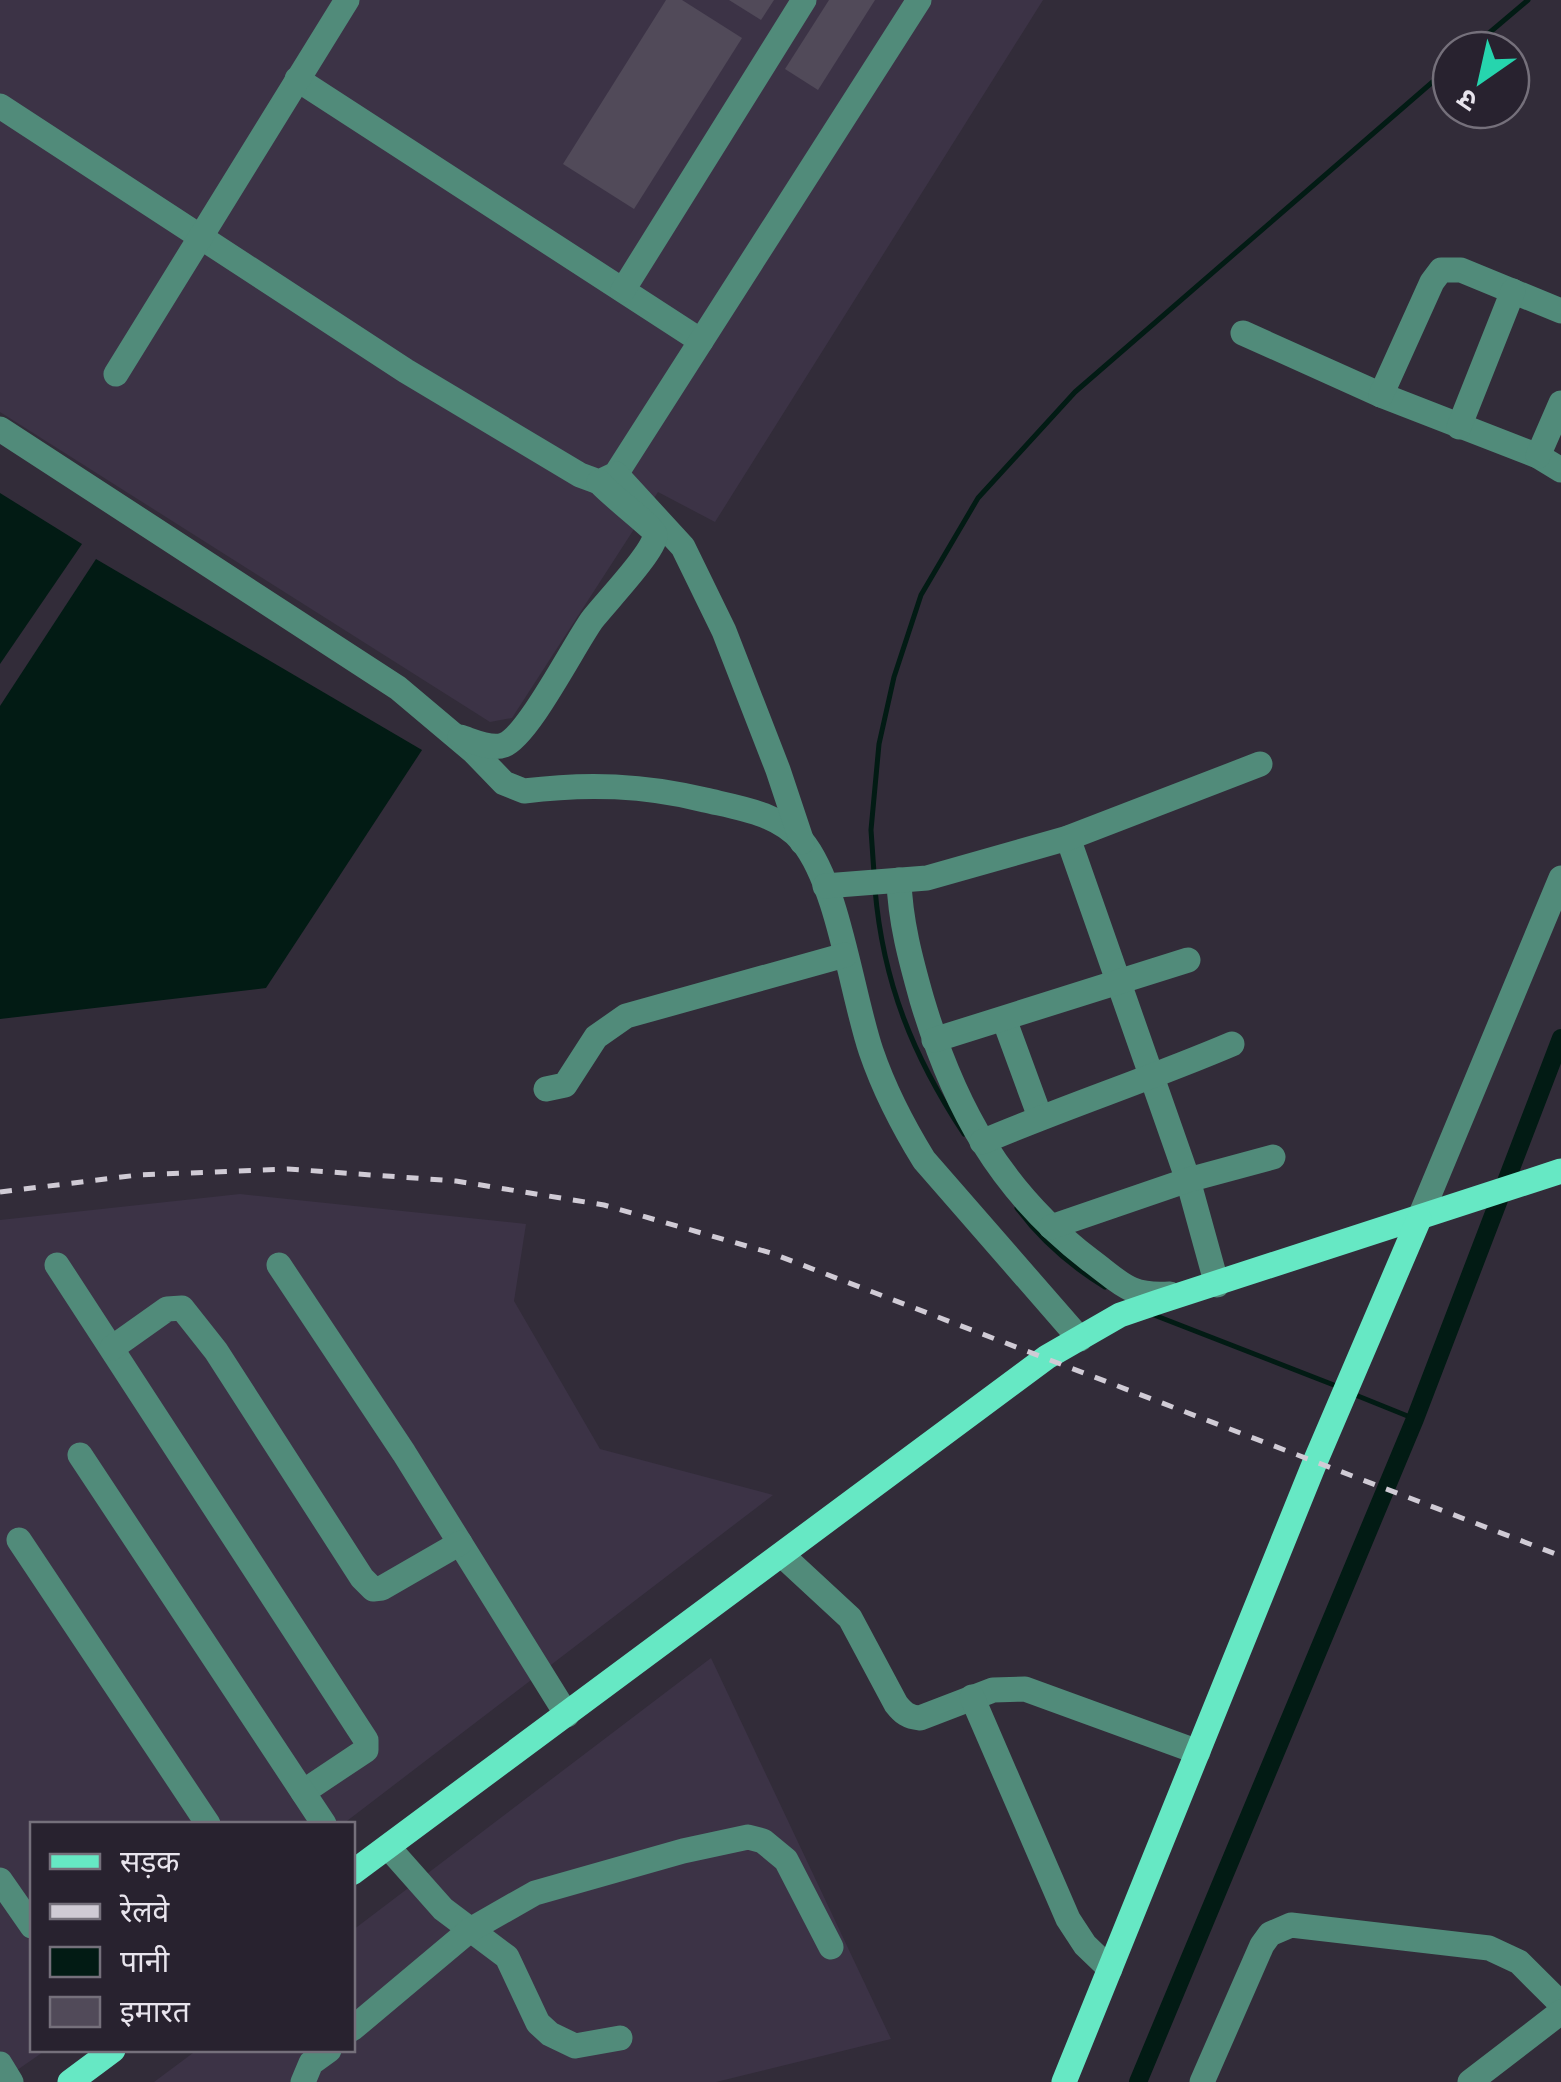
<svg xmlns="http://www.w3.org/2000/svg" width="1561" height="2082" font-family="Arial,'Noto Sans Devanagari',sans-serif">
  <rect width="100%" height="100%" fill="#322c39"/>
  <g fill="#3c3346">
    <path d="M 0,0 L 1043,0 L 715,522 L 658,492 L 512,718 L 490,722 L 0,412 Z"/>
    <path d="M 240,1194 L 526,1224 L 514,1301 L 600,1449 L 773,1495 L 343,1824 L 32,1824 L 32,2050 L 46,2050 L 0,2082 L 0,1220 Z"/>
    <path d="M 711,1658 L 891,2039 L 716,2082 L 154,2082 L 197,2050 L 352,2050 L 353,1930 Z"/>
  </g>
  <g fill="#021b14">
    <path d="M 0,493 L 82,544 L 0,664 Z"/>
    <path d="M 96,559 L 422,750 L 266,988 L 0,1019 L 0,706 Z"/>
  </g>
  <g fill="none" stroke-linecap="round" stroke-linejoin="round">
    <g stroke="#021b14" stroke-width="5">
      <path d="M 1469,50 L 1528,0"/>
      <path d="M 874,873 L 871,830 L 879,744 L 894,677 L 921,595 L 978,498 L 1075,392 L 1451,66"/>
      <path d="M 875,889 C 883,983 913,1056 964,1134"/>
      <path d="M 1017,1208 C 1040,1239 1072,1267 1105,1287"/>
      <path d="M 1154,1315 L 1339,1387"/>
      <path d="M 1353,1394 L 1415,1419"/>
    </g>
    <path stroke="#021b14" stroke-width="18" d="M 1138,2082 L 1415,1419 L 1561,1038"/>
  </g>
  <g fill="#514a59">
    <path d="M 666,0 L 682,0 L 742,38 L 634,209 L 563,164 Z"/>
    <path d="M 729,0 L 774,0 L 761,20 Z"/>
    <path d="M 829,0 L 875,0 L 818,90 L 785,69 Z"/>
  </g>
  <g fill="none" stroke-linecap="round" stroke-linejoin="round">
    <g stroke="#518b7a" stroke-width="25">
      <path d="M 297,79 L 701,341"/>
      <path d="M 0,106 L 406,371 L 580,475 L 599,482 L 616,474 L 919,0"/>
      <path d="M 623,290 L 804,0"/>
      <path d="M 1243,333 L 1381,395 L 1538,456 L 1561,470"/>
      <path d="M 116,374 L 347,0"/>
      <path d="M 1381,395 L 1432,282 L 1441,270 L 1461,270 L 1561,311"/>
      <path d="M 1459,427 L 1513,291"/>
      <path d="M 0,429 L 398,688 L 474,752 L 504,783 L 524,791 C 587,783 644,785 705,800 C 739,808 778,813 802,841 C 838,884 852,995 871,1051 C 884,1089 903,1126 924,1160 L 1080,1339"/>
      <path d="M 1538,456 L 1561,403"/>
      <path d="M 616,474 L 683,547 L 724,631 L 778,770 L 802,842"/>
      <path d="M 460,737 C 473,741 491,750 504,745 C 528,736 574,645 592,620 C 604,604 658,548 655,534 C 652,526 610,495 599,482"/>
      <path d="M 1068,838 L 1188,1180 L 1217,1285"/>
      <path d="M 899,880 C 900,921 911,961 922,1000 C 954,1107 1000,1191 1090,1260 C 1121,1283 1129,1297 1170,1294"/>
      <path d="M 825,886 L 927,878 L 1068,838 L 1260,764"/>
      <path d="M 1004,1019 L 1040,1117"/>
      <path d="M 934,1040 L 1188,960"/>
      <path d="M 546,1089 L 565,1085 L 596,1037 L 626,1016 L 845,955"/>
      <path d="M 982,1142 C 1064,1107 1150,1079 1232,1044"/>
      <path d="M 1419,1219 L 1561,878"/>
      <path d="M 1051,1227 L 1188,1180 L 1273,1157"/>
      <path d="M 57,1265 L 366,1740 L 366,1750 L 303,1792"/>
      <path d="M 279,1265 L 404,1453 L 567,1715"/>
      <path d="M 112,1348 L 167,1309 L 182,1308 L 216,1351 L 362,1578 L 373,1589 L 382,1588 L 460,1543"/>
      <path d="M 80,1455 L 324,1824"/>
      <path d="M 19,1540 L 208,1824"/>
      <path d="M 783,1556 L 850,1618 L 896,1704 C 903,1713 908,1717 920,1718 L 993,1690 L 1025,1689 L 1198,1752"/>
      <path d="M 972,1697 L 1068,1919 L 1085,1945 L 1110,1969"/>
      <path d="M 388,1847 L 443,1909 L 507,1957 L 538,2023 L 550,2034 L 575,2046 L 620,2038"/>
      <path d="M 0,1880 L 32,1926"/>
      <path d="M 352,2029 L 470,1930 L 535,1893 L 683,1851 L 748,1837 L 763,1841 L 786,1860 L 831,1947"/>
      <path d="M 0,2064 L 11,2082"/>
      <path d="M 303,2082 L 311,2063 L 329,2050"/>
      <path d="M 1202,2082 L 1262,1945 L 1270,1934 L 1291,1925 L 1489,1948 L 1519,1962 L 1561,2004"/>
      <path d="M 1470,2082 L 1561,2012"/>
    </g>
    <g stroke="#66e8c4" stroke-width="25">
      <path d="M 352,1873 L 1047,1357 L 1120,1315 L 1158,1302 L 1561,1171"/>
      <path d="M 70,2082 L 113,2050"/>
      <path d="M 1064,2082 L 1315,1462 L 1419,1219"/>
    </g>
    <path stroke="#d0cbd5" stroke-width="5" stroke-dasharray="12 12" stroke-linecap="butt" d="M 0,1192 L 138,1175 L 288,1169 L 456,1181 L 604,1205 L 771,1253 L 1561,1556"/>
  </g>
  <rect x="30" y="1822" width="325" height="230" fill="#28222f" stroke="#75707b" stroke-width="2.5"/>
  <rect x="50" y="1854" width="50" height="15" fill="#66e8c4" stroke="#75707b" stroke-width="2.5"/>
  <text x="120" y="1872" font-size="30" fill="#e8e4ed">सड़क</text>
  <rect x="50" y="1904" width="50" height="15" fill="#d0cbd5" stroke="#75707b" stroke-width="2.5"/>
  <text x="120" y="1922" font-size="30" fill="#e8e4ed">रेलवे</text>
  <rect x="50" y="1947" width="50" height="30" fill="#021b14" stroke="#75707b" stroke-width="2.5"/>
  <text x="120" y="1972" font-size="30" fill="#e8e4ed">पानी</text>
  <rect x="50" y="1997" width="50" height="30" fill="#514a59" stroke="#75707b" stroke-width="2.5"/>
  <text x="120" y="2022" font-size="30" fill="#e8e4ed">इमारत</text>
  <g transform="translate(1481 80) rotate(214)"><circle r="48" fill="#28222f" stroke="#75707b" stroke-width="2.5"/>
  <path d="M0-8L18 38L0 25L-18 38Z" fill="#26d5ae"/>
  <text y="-15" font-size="28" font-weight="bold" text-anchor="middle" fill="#e8e4ed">उ</text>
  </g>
</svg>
